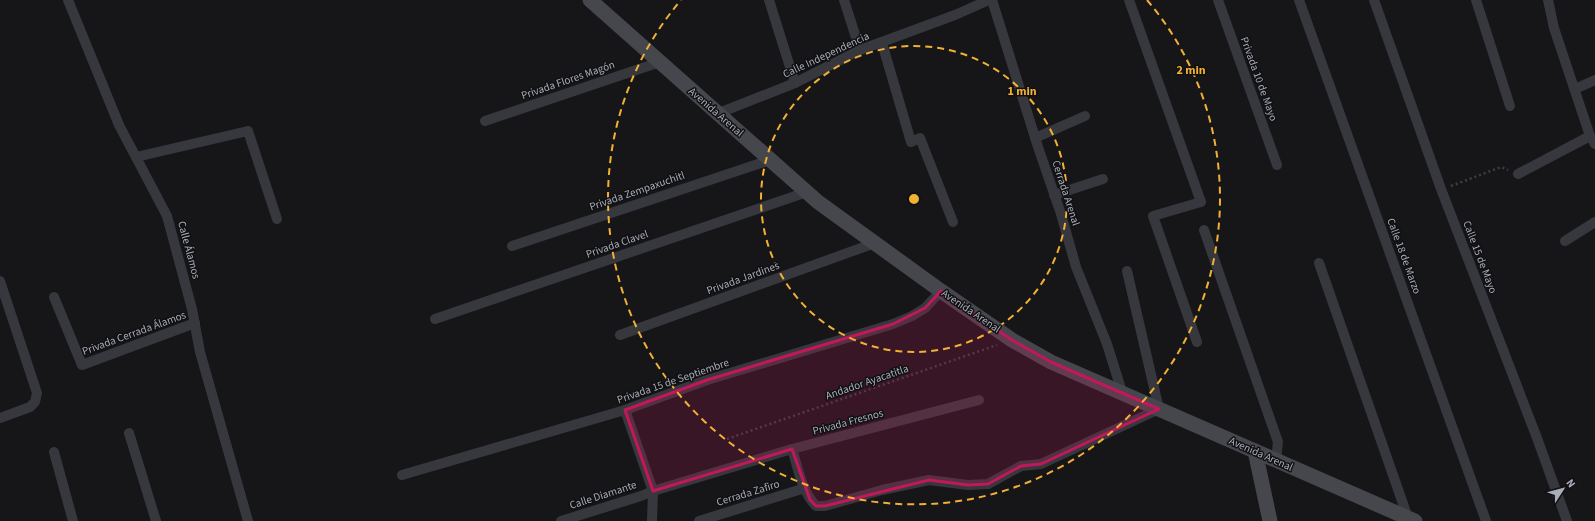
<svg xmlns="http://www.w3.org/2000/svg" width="1595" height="521" font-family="'Source Sans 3',sans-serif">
  <rect width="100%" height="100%" fill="#161618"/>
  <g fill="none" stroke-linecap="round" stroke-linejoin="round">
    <g stroke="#3d3f44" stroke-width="2.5" stroke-dasharray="2 3" stroke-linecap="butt">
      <path d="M 1451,186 L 1501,167 L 1508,170"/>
      <path d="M 727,439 L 997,345"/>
    </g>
    <g stroke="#37383d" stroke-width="10">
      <path d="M 68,0 L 119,125 L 167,216 L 192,309 L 200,352 L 248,521"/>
      <path d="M 769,0 L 795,83"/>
      <path d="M 844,0 L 860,50"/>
      <path d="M 992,0 L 1038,147 L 1061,214 L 1076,267 L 1107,344 L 1122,392"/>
      <path d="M 1129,0 L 1201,202 L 1153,216 L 1197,342"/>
      <path d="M 1218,0 L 1277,165"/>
      <path d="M 1299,0 L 1486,521"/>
      <path d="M 1374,0 L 1441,189 L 1537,438 L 1567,521"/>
      <path d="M 1476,0 L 1510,106"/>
      <path d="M 1548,0 L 1554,28 L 1590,136 L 1595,144"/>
      <path d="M 882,43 L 911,142 L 920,138 L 953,222"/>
      <path d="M 1575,89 L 1595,80"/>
      <path d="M 719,113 L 795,83 L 860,50 L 955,15 L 989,0"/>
      <path d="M 485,121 L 660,62"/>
      <path d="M 1035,138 L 1085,116"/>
      <path d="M 136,157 L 248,131 L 277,219"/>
      <path d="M 1518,174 L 1590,136"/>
      <path d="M 1054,195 L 1103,179"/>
      <path d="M 1204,230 L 1278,442 L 1276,461"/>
      <path d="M 1565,241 L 1595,222"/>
      <path d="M 512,246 L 770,160"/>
      <path d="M 1319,263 L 1408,518"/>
      <path d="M 0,281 L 37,393 L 35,402 L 30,407 L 0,418"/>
      <path d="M 54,297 L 82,365 L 195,323"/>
      <path d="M 435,319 L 807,192"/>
      <path d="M 620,335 L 875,243"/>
      <path d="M 625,410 L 653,491 L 652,521"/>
      <path d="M 129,433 L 156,521"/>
      <path d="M 792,449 C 798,468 802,492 816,506 L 825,506 L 882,490 L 929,480 L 968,485 L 988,484 L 1021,466 L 1041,464 L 1159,409 L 1127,271"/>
      <path d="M 54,452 L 73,521"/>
      <path d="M 402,475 L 625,410 L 707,380 L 893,324 L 912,316 L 925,308 L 941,291"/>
      <path d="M 561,521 L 641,496 L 653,491 L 792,449 L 979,400"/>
      <path d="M 699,521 L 805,488"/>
    </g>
    <g stroke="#45474d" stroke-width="15">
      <path d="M 590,0 L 818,202 L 941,291 L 1012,340 L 1051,362 L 1415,521"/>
      <path d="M 1255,451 L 1270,521"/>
    </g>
  </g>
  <path fill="#c2185b" fill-opacity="0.2" stroke="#c2185b" stroke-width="3" stroke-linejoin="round" d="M 941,291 L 1012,340 L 1051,362 L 1159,409 L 1041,464 L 1021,466 L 988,484 L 968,485 L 929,480 L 825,506 L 816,506 L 810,500 L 792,449 L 653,491 L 625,410 L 707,380 L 893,324 L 925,308 Z"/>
  <g fill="none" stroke="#f2b134" stroke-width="2" stroke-dasharray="7 5">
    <circle cx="914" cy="199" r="153"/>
    <path d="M1147 0A306 306 0 1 1 681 0"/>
  </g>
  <g text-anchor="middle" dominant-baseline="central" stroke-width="3" stroke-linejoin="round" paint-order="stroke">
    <g font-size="11" fill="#a8adb8" stroke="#111113">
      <text transform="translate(826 55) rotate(-25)">Calle Independencia</text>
      <text transform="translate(1259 79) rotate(70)">Privada 10 de Mayo</text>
      <text transform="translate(568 80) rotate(-19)">Privada Flores Magón</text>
      <text transform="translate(716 112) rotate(41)">Avenida Arenal</text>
      <text transform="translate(637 191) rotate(-19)">Privada Zempaxuchitl</text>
      <text transform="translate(1066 193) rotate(72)">Cerrada Arenal</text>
      <text transform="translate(617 244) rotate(-19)">Privada Clavel</text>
      <text transform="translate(189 250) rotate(75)">Calle Álamos</text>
      <text transform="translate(1404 256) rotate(70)">Calle 18 de Marzo</text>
      <text transform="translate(1480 257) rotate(69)">Calle 15 de Mayo</text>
      <text transform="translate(743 278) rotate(-20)">Privada Jardines</text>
      <text transform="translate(971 311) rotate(34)">Avenida Arenal</text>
      <text transform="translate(134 333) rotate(-20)">Privada Cerrada Álamos</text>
      <text transform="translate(673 381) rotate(-19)">Privada 15 de Septiembre</text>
      <text transform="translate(867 382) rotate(-19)">Andador Ayacatitla</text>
      <text transform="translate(848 422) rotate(-15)">Privada Fresnos</text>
      <text transform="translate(1261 454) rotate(24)">Avenida Arenal</text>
      <text transform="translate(748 493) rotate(-17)">Cerrada Zafiro</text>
      <text transform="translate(603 495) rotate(-18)">Calle Diamante</text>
    </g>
  </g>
  <circle cx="914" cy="199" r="6" fill="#f2b134" stroke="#111113" stroke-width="2"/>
  <g font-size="12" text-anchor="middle" font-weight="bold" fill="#f2b134" stroke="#111113" stroke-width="3" stroke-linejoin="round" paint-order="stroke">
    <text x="1191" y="74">2 min</text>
    <text x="1022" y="95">1 min</text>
  </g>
  <g transform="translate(1563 489) rotate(54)" stroke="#111113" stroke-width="3" paint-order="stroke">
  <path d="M0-3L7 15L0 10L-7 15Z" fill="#a8adb8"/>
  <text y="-6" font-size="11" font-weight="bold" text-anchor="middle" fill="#a8adb8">N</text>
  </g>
</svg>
